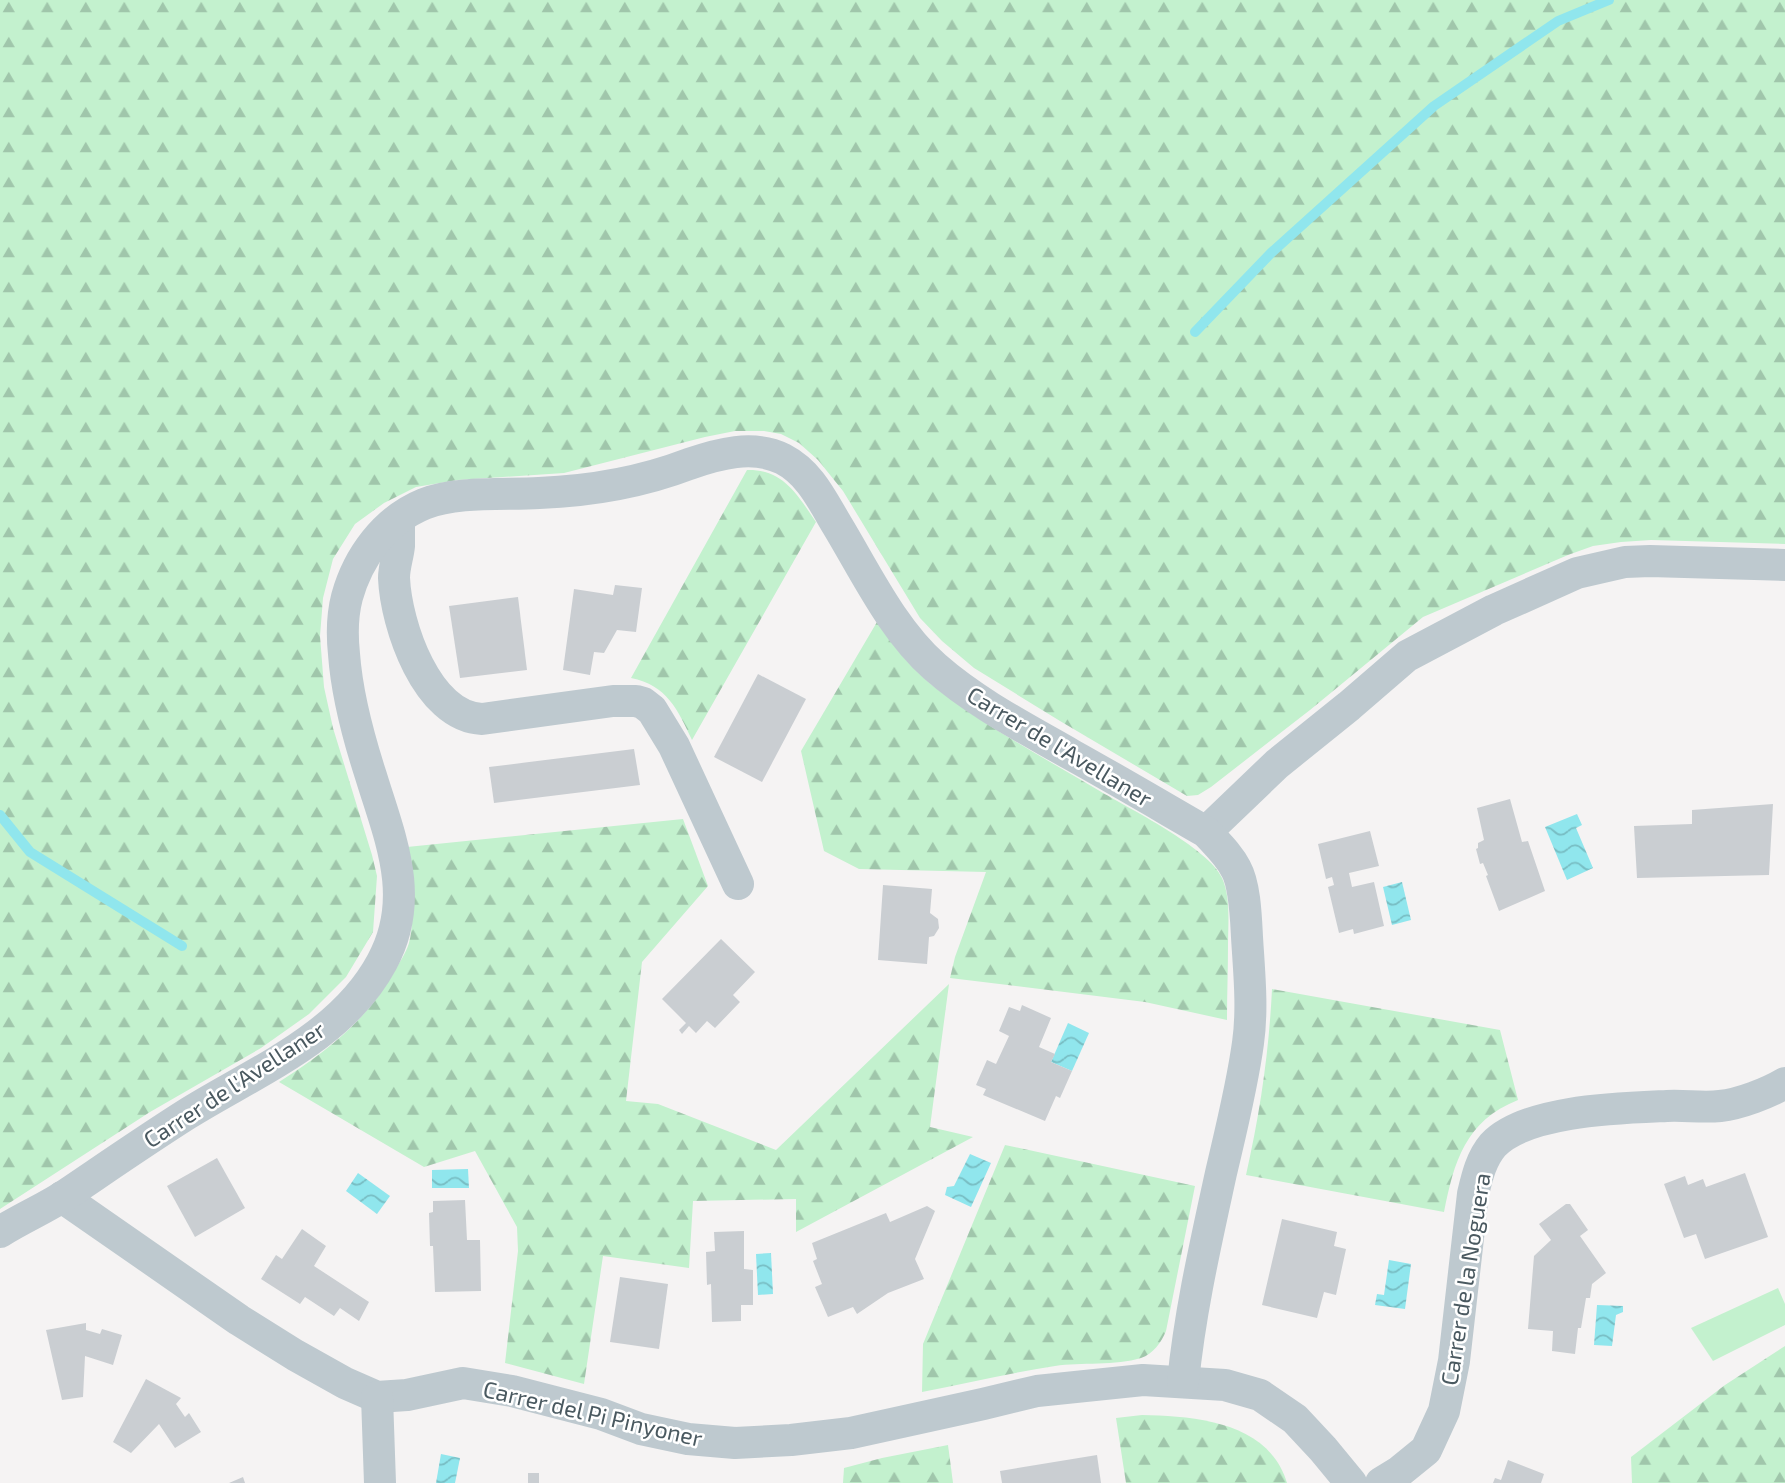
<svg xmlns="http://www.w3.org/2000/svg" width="1785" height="1483" font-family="'Exo 2',sans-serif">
  <defs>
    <pattern id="forest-firs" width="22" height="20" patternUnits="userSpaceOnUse" patternTransform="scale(1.75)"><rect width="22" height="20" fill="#c3f1ce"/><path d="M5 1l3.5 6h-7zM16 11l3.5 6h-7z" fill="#a0c6ab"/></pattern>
    <pattern id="water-waves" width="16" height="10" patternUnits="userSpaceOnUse" patternTransform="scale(1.75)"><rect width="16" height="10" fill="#90e6ed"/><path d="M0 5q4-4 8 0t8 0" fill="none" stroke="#78bdc3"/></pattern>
  </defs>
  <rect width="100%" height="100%" fill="#f5f3f3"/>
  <path fill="#c3f1ce" d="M 1778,1288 L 1785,1304 L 1785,1325 L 1713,1361 L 1691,1328 Z"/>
  <g fill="url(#forest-firs)">
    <path d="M 0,0 L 1785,0 L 1785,544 L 1651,540 L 1621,542 L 1593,546 L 1568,555 L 1423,617 L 1310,710 L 1211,787 L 1198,795 L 1187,796 L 1060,721 L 974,668 L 942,641 L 920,618 L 843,491 L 818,460 L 799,443 L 781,434 L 764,431 L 735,431 L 705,437 L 564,473 L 458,480 L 416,487 L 384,503 L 355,524 L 333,559 L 323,598 L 320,636 L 324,687 L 333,728 L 372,855 L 377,876 L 373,932 L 346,977 L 309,1014 L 261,1048 L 150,1112 L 0,1209 Z"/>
    <path d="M 747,470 C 784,469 798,496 816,522 L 692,740 C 678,710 667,685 631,678 Z"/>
    <path d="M 877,622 C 895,649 915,673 941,692 C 990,729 1046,759 1098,790 C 1128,808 1209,848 1222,878 C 1231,898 1228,924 1228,946 C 1228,971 1227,996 1227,1020 L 1145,1002 L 950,978 L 955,957 L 986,872 L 859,869 L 824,851 L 801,751 Z"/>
    <path d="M 683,819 L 708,886 L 642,962 L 626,1101 L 658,1104 L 776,1150 L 949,984 L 930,1127 L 973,1137 L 796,1232 L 796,1199 L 693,1201 L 689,1268 L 603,1256 L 584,1384 L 505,1363 L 518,1251 L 517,1227 L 475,1151 L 424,1167 L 279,1082 C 326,1052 366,1021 394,972 C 399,963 406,953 409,943 C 416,918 409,874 407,847 Z"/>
    <path d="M 1272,989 L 1500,1030 L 1518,1100 C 1465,1121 1454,1162 1444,1212 L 1246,1175 C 1260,1113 1269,1052 1272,989 Z"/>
    <path d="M 1005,1145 L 1195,1186 L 1166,1331 C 1161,1343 1153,1354 1141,1358 C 1116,1366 1081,1362 1055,1366 C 1010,1373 966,1383 922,1392 L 923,1344 Z"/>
    <path d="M 1785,1346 L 1785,1483 L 1632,1483 L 1631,1457 L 1725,1385 Z"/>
    <path d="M 1142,1415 C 1196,1416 1269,1422 1287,1483 L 1126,1483 L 1116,1418 Z"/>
    <path d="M 948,1445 L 953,1483 L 843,1483 L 844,1468 L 882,1458 Z"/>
  </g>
  <g fill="url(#water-waves)">
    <path d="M 1577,814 L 1582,825 L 1576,828 L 1593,868 L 1567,880 L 1545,827 Z"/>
    <path d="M 1402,882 L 1411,920 L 1392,925 L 1383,887 Z"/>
    <path d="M 1068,1023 L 1089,1033 L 1072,1071 L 1051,1062 Z"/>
    <path d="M 970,1154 L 991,1163 L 971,1207 L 945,1195 L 947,1187 L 954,1186 Z"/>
    <path d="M 468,1169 L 469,1188 L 432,1188 L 432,1170 Z"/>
    <path d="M 358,1173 L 390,1196 L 377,1214 L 346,1191 Z"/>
    <path d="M 771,1253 L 773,1294 L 758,1295 L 756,1254 Z"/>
    <path d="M 1389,1260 L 1411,1264 L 1405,1309 L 1375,1305 L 1377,1294 L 1384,1295 Z"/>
    <path d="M 1597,1305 L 1623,1306 L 1623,1312 L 1616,1315 L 1612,1346 L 1594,1345 Z"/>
    <path d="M 441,1454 L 460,1458 L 455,1483 L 436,1483 Z"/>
  </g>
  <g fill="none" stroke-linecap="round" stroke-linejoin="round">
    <g stroke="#90e6ed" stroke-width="10">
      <path d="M 1195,332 L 1271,253 L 1434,106 L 1558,21 L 1609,0"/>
      <path d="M 0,815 L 30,852 L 182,946"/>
    </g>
  </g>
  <g fill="#caced2">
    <path d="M 615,585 L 642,588 L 636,632 L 617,630 L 604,653 L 594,652 L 590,675 L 563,670 L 574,589 L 613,595 Z"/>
    <path d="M 518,597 L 527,670 L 460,678 L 449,606 Z"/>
    <path d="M 758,674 L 806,699 L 762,782 L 714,757 Z"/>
    <path d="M 634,749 L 640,785 L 494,803 L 489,767 Z"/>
    <path d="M 1510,799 L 1522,842 L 1528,841 L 1545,891 L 1499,911 L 1486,876 L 1488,875 L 1483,863 L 1480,864 L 1476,849 L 1478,848 L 1478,843 L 1484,840 L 1477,808 Z"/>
    <path d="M 1773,804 L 1769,875 L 1637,878 L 1634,826 L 1692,824 L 1692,810 Z"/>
    <path d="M 1370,831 L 1379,866 L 1349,873 L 1352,887 L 1374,882 L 1384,926 L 1354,934 L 1353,929 L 1339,933 L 1328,887 L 1334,885 L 1332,877 L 1326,879 L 1318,844 Z"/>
    <path d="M 883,885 L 932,889 L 930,913 L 938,919 L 939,928 L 934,936 L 929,937 L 927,964 L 878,960 Z"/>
    <path d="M 721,939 L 755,972 L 733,995 L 740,1002 L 715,1028 L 707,1021 L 696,1033 L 689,1026 L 682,1034 L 679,1030 L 686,1023 L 662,999 Z"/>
    <path d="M 1022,1005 L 1051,1018 L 1039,1047 L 1055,1054 L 1051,1062 L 1072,1071 L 1060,1098 L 1056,1096 L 1045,1121 L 983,1095 L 986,1089 L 976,1085 L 987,1060 L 996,1064 L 1009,1036 L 999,1031 L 1009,1007 L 1020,1011 Z"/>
    <path d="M 217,1158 L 245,1208 L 195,1237 L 167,1186 Z"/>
    <path d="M 1745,1173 L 1768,1237 L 1705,1259 L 1696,1234 L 1684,1238 L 1664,1184 L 1685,1176 L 1688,1185 L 1703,1179 L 1706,1187 Z"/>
    <path d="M 465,1200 L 467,1240 L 480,1240 L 481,1291 L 435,1292 L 433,1246 L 430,1246 L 429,1213 L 433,1212 L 433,1201 Z"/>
    <path d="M 1566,1204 L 1570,1204 L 1588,1230 L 1580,1236 L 1606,1273 L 1592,1284 L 1590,1298 L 1586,1298 L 1581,1328 L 1578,1328 L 1575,1354 L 1552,1351 L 1553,1331 L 1528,1329 L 1534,1256 L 1551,1240 L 1539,1224 Z"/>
    <path d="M 927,1206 L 935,1211 L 915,1259 L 924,1279 L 888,1293 L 857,1314 L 853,1307 L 828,1317 L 815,1287 L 822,1284 L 813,1261 L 817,1259 L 812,1243 L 886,1213 L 890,1222 Z"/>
    <path d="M 1282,1219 L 1337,1232 L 1334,1246 L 1346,1249 L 1336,1295 L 1324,1292 L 1317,1318 L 1262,1305 Z"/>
    <path d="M 302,1229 L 326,1246 L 314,1266 L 369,1302 L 359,1321 L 340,1308 L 334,1316 L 305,1297 L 300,1304 L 261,1279 L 276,1255 L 282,1259 Z"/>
    <path d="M 744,1231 L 744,1269 L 753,1270 L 753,1305 L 741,1305 L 741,1321 L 712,1322 L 711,1284 L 707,1285 L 706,1252 L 715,1251 L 714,1232 Z"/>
    <path d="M 620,1277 L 668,1284 L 659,1349 L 610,1342 Z"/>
    <path d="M 86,1323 L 86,1330 L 100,1334 L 102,1329 L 122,1335 L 113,1365 L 85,1356 L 83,1397 L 62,1400 L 46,1330 Z"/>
    <path d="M 146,1379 L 181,1398 L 176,1404 L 185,1417 L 189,1413 L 201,1432 L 175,1448 L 159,1424 L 131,1453 L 113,1442 Z"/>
    <path d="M 1097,1455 L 1101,1483 L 1002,1483 L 1000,1471 Z"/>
    <path d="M 1508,1460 L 1544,1474 L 1541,1483 L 1493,1483 L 1495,1478 L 1501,1480 Z"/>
    <rect x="528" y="1473" width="11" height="10"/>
    <path d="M 243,1477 L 245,1483 L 229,1483 Z"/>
  </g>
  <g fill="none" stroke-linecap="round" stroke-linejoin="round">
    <g stroke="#bec9cf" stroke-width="32">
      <path d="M 399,519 C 399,528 399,537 399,546 C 398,556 394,567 394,578 C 396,625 427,717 482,719 L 613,701 L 636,701 L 643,703 L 652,710 L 674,746 L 738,884"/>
      <path d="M 1206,832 L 1277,764 L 1349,706 L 1407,656 L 1494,610 L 1577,573 L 1625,562 L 1650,561 L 1785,565"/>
      <path d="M 62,1197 L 239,1320 L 295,1355 L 345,1383 L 377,1397 L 407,1395 L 463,1383 L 512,1391 L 601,1414 L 641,1429 L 688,1439 L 735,1443 L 791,1440 L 851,1433 L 983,1404 L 1037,1391 L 1143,1380 L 1225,1385 L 1260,1395 L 1295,1419 L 1323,1449 L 1351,1483"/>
      <path d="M 0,1232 C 22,1218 46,1208 67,1194 C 107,1167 146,1140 187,1114 C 256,1071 342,1037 382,962 C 417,898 390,838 371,776 C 358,736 347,696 344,654 C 342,635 342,616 347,597 C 358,557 385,520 424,504 C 456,491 504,495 539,493 C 589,491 642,482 689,464 C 718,454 753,444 783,459 C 810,473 822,500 837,525 C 866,573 892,629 935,667 C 976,703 1025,728 1072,755 C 1117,780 1161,806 1206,832 C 1217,844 1229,855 1236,869 C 1245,885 1246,918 1247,937 C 1249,971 1253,1008 1248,1043 C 1242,1087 1231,1130 1221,1173 C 1206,1242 1190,1311 1183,1382"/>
      <path d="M 377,1397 L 380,1483"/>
      <path d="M 1381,1483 L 1399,1472 L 1426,1450 L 1444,1411 L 1454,1361 L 1473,1194 C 1477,1177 1481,1159 1493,1145 C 1526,1110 1621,1108 1667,1106 C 1684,1105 1703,1108 1720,1106 C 1740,1104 1768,1093 1785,1083"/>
    </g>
  </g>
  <g text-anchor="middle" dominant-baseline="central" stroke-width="5" stroke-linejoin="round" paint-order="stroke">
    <g font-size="23" fill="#4a5960" stroke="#fff">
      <text transform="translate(1060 746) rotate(31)">Carrer de l'Avellaner</text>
      <text transform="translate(234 1084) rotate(-33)">Carrer de l'Avellaner</text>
      <text transform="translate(1465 1279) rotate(-81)">Carrer de la Noguera</text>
      <text transform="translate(593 1413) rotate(13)">Carrer del Pi Pinyoner</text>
    </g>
  </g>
</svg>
